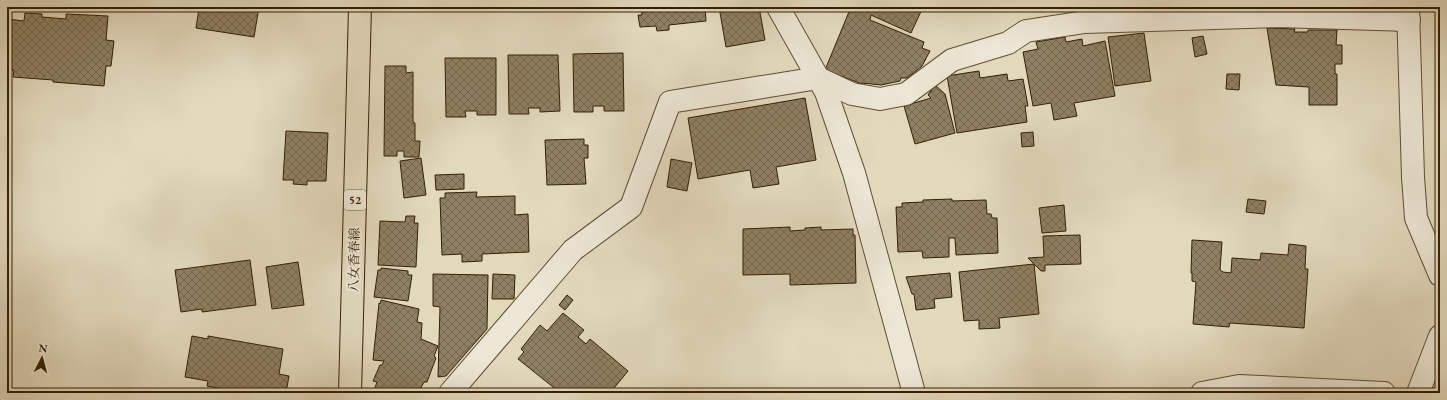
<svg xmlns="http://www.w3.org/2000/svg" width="1447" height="400" font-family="'EB Garamond','Noto Serif JP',serif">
  <defs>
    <pattern id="building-cross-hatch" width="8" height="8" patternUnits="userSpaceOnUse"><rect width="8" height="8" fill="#8e8064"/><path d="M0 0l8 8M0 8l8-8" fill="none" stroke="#756850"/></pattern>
  </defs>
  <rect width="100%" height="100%" fill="#e2d9bd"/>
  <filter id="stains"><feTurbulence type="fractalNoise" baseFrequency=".005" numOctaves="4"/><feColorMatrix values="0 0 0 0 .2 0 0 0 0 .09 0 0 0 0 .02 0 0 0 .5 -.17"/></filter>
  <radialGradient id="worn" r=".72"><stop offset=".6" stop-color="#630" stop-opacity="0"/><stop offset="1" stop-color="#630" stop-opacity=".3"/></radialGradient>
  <g fill="url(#building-cross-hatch)" stroke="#321f04">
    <path d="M 191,7 L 259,7 L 254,37 L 196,28 L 199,8 Z"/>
    <path d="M 641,7 L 705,7 L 706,21 L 669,25 L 669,30 L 657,31 L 656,26 L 640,27 L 638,15 L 642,15 Z"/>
    <path d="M 719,7 L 759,7 L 765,40 L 726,47 Z"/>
    <path d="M 851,7 L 923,7 L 911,33 L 871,15 L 870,20 L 924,42 L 922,48 L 930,51 L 922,66 L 907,78 L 901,78 L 900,81 L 881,85 L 862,83 L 862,84 L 825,70 Z"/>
    <path d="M 25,13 L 42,14 L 42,17 L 66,19 L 66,14 L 108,16 L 106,40 L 114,41 L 111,66 L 106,66 L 104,86 L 53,82 L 53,80 L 13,77 L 14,70 L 7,70 L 7,19 L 24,21 Z"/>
    <path d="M 1267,28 L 1295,29 L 1294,32 L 1308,32 L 1308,30 L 1337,30 L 1336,45 L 1342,45 L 1342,64 L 1335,64 L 1335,74 L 1337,74 L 1337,105 L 1309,105 L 1309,87 L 1276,85 Z"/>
    <path d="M 1144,33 L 1151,81 L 1115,86 L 1108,37 Z"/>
    <path d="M 1203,36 L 1207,54 L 1195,57 L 1192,38 Z"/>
    <path d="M 1065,37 L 1066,42 L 1082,39 L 1083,46 L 1105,41 L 1115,96 L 1074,103 L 1077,116 L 1054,120 L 1051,103 L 1033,106 L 1023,52 L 1038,49 L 1036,42 Z"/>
    <path d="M 623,53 L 624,111 L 604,111 L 604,106 L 593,106 L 593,112 L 574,112 L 573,54 Z"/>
    <path d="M 508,55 L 558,55 L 560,111 L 540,112 L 540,108 L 528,108 L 529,114 L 509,114 Z"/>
    <path d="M 445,58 L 496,58 L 496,115 L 477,115 L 477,111 L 465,111 L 466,117 L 446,117 Z"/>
    <path d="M 385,66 L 406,66 L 406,73 L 413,72 L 413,122 L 415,123 L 415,141 L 420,141 L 419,157 L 404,157 L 404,151 L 397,151 L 397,156 L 384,156 Z"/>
    <path d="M 979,71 L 980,78 L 1007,74 L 1008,81 L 1023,79 L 1028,106 L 1025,106 L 1027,122 L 957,133 L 947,76 Z"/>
    <path d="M 1227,74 L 1240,74 L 1239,90 L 1226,89 Z"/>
    <path d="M 935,85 L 945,94 L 955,133 L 915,144 L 904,106 L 931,98 L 928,95 Z"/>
    <path d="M 805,98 L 816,160 L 776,167 L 779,184 L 753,188 L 750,170 L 698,179 L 688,118 Z"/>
    <path d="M 286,131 L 328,133 L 326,181 L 307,181 L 307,185 L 293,184 L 294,180 L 283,180 Z"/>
    <path d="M 1033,132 L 1034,146 L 1022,147 L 1021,133 Z"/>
    <path d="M 584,139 L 584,145 L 588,145 L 588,158 L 584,158 L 586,184 L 547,185 L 545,140 Z"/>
    <path d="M 421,158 L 426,195 L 404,198 L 400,161 Z"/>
    <path d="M 671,159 L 692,163 L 687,191 L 667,187 Z"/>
    <path d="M 464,174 L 464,189 L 436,190 L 435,175 Z"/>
    <path d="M 477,192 L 476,197 L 515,196 L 515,215 L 528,214 L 529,252 L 482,254 L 482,261 L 462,262 L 462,254 L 442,255 L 440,198 L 445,198 L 445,193 Z"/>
    <path d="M 952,199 L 952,201 L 986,200 L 987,214 L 991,214 L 992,218 L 997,218 L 998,253 L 956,255 L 955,238 L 949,238 L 949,257 L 923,258 L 922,251 L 898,252 L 896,207 L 902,207 L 902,203 L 923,202 L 923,200 Z"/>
    <path d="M 1248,199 L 1266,201 L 1264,214 L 1246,212 Z"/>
    <path d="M 1064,205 L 1066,231 L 1042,233 L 1039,208 Z"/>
    <path d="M 406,216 L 415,216 L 414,223 L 418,223 L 416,267 L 378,265 L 380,221 L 405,222 Z"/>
    <path d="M 790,227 L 790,231 L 805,230 L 805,228 L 821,227 L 821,230 L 853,229 L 853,235 L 855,235 L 856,283 L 790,285 L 790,274 L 743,275 L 743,229 Z"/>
    <path d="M 1080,235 L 1081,264 L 1045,265 L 1045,271 L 1041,271 L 1028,258 L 1044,257 L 1043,236 Z"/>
    <path d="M 1192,240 L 1222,242 L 1220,270 L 1223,272 L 1231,273 L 1232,258 L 1260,260 L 1261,253 L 1288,255 L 1289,244 L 1306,246 L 1305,269 L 1308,269 L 1304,328 L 1230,323 L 1229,327 L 1193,324 L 1196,282 L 1192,281 L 1192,273 L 1191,273 Z"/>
    <path d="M 250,260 L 256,305 L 202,312 L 202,309 L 181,312 L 175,270 Z"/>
    <path d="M 298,262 L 304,305 L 272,309 L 266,267 Z"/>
    <path d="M 1034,264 L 1039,314 L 999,318 L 1000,328 L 979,329 L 979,320 L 964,321 L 959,272 Z"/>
    <path d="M 381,268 L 408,271 L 408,275 L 412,275 L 408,301 L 374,297 L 378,270 L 381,270 Z"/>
    <path d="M 950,273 L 952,297 L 934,299 L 935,308 L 916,310 L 914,294 L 912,294 L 906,277 Z"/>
    <path d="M 433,274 L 488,275 L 487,329 L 446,376 L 438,377 L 440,307 L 433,306 Z"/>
    <path d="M 493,274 L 515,275 L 514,299 L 492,299 Z"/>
    <path d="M 567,295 L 573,300 L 565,310 L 559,305 Z"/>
    <path d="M 381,300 L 419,309 L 417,322 L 422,323 L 421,339 L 438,346 L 434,356 L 436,358 L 427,382 L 424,382 L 418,393 L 373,393 L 377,382 L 373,381 L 380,365 L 382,365 L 384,361 L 373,360 L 379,303 L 380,304 Z"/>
    <path d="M 563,313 L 584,330 L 578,337 L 586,344 L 590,339 L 628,371 L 610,393 L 566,393 L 560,388 L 558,391 L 518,359 L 524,352 L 521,349 L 540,325 L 547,331 Z"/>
    <path d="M 192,336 L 208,339 L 208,336 L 283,349 L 279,374 L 289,376 L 286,393 L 239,393 L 239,392 L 207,386 L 208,381 L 185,377 Z"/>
    <path d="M 1440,382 L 1440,393 L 1438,393 Z"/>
  </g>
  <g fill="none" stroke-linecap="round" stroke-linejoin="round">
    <defs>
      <g id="minor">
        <path d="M 778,7 L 826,92 L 854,173 L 914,393"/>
        <path d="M 1408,7 L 1413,177 L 1416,218 L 1440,275"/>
        <path d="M 450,393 L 573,250 L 631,207 L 670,102 L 818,78 L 852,94 L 880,99 L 906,94 L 952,60 L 1008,43 L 1026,31 L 1085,22 L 1278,16 L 1409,20"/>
        <path d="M 1202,393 L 1239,386 L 1384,393"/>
        <path d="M 1418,393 L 1440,336"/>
      </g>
      <path id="major" d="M 350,393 L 360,7"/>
    </defs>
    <use href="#minor" stroke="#5e4e32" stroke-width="24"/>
    <use href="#major" stroke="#321f04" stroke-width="24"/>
    <use href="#minor" stroke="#ece6d4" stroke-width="22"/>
    <use href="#major" stroke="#e2d9bd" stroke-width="22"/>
  </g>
  <g text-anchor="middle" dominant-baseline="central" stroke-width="4" stroke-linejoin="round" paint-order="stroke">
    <rect fill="#ece6d4" stroke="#6a5b42" stroke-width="1" x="344" y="190" width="22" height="20" rx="3"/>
    <g font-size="12" font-weight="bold" fill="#321f04">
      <text x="355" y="200">52</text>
    </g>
    <g font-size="13" fill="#321f04" stroke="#ece6d4">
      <text transform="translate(354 260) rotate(-89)">八女香春線</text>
    </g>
  </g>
  <rect width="1447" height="400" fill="none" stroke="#e2d9bd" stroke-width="24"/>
  <rect x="8" y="8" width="1431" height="384" fill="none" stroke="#321f04" stroke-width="2"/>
  <rect x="12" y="12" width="1423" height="376" fill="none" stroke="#321f04"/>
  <g transform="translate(42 358) rotate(6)" stroke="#ece6d4" stroke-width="3" paint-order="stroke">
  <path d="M0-3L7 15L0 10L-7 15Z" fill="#321f04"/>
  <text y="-6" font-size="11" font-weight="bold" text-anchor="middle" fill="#321f04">N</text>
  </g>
  <rect width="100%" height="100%" filter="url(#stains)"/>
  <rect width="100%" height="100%" fill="url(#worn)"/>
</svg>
